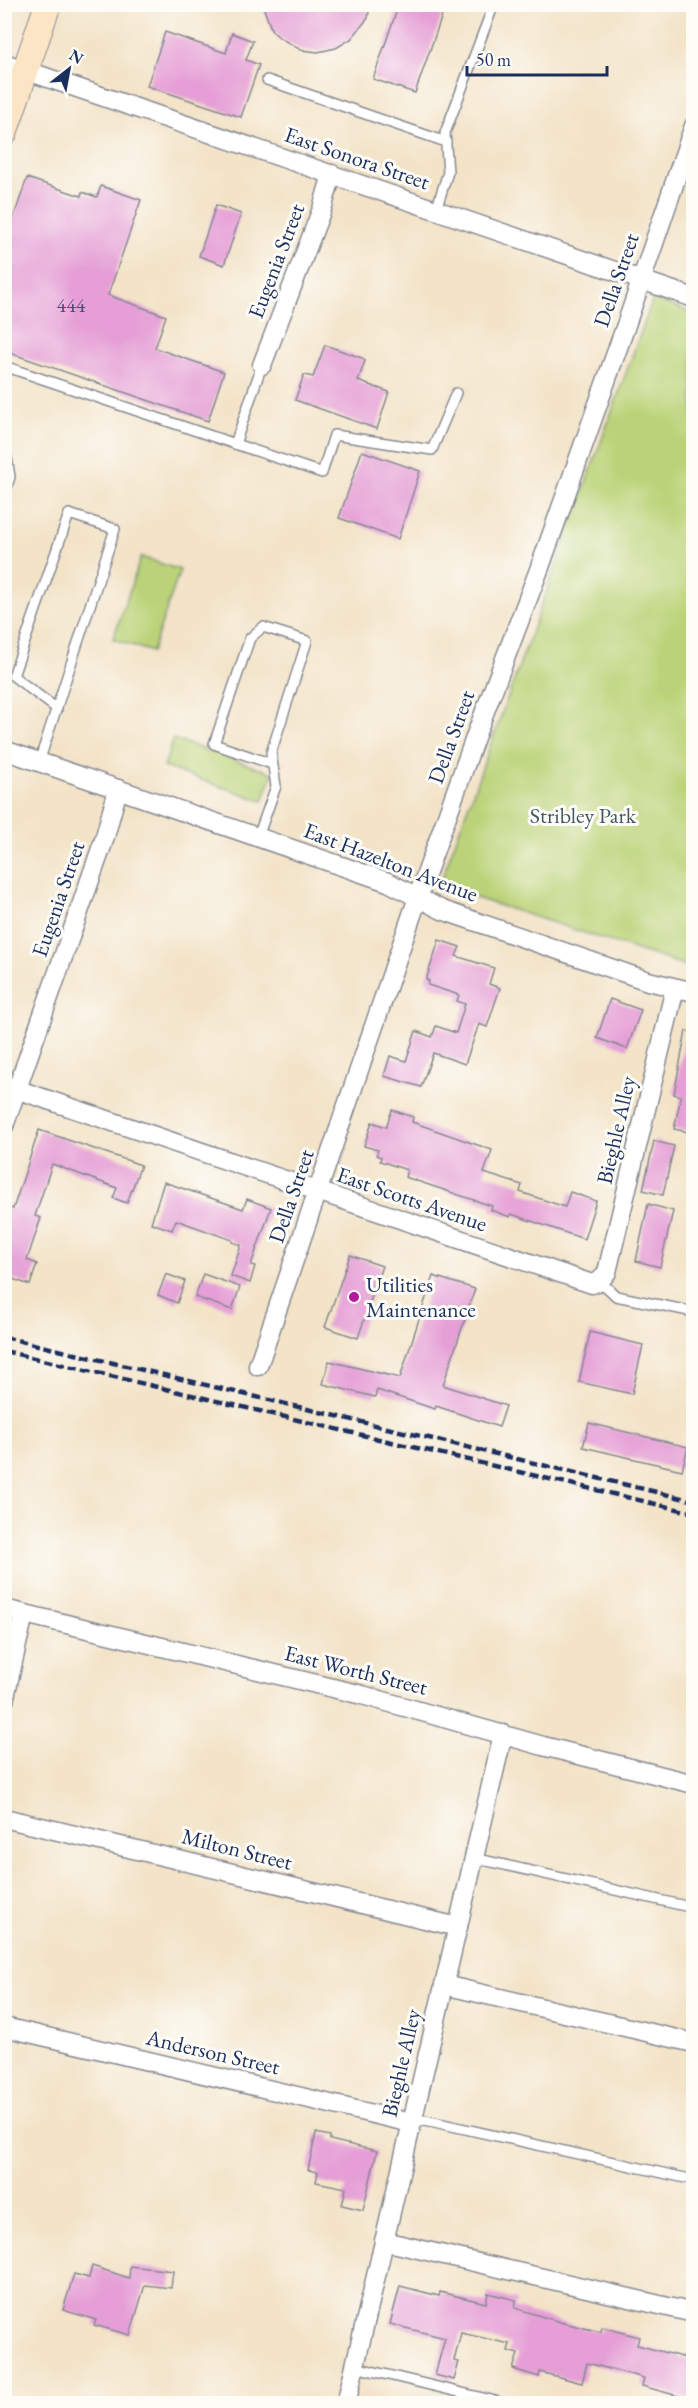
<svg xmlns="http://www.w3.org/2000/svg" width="698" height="2408" font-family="'EB Garamond',serif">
  <rect width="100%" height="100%" fill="#fdfcf7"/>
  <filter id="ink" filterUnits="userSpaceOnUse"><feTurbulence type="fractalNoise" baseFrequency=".0167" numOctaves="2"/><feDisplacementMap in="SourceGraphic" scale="12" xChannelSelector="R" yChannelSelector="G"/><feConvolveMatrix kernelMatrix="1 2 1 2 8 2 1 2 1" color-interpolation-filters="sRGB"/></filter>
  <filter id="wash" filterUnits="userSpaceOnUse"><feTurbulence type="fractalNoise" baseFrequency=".008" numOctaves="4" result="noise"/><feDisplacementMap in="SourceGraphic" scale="24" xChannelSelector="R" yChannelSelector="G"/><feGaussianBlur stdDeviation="1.35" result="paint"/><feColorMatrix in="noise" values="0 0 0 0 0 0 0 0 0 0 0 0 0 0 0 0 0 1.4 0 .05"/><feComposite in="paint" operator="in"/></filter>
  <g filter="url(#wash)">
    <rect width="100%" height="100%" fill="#f3e3c7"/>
    <g fill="#bbd378" stroke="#6b816b" stroke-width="1.5">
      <path d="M 653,299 L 693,313 L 693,968 L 439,886 Z"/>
      <path d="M 141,557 L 180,570 L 152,652 L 113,639 Z"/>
      <path d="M 173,739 L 273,773 L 263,801 L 164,767 Z"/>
    </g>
    <g id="blocks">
      <g fill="#e59fd6">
        <path d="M 262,4 L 370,4 L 368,18 L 351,39 L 336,48 L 318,52 L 301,50 L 280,38 L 272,31 Z"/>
        <path d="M 399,4 L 446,4 L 415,93 L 373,79 Z"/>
        <path d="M 165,32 L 226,53 L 232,33 L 253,41 L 246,60 L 259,65 L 241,117 L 147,86 Z"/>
        <path d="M 27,178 L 81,196 L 82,192 L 97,197 L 101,186 L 141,200 L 108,295 L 166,316 L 155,348 L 224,372 L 208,421 L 4,351 L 4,246 Z"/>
        <path d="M 216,205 L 241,214 L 224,265 L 199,256 Z"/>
        <path d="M 325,345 L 362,358 L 365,361 L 358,381 L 389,392 L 377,429 L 295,400 L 304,375 L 313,377 Z"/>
        <path d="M 362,451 L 420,471 L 398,539 L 339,518 Z"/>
        <path d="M 439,940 L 460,947 L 456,956 L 494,968 L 489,984 L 500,988 L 487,1027 L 479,1024 L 465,1064 L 433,1053 L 421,1087 L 384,1076 L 390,1056 L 406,1061 L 416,1031 L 432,1037 L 436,1026 L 456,1033 L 465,1004 L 457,1001 L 459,995 L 428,985 L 429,981 L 426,980 Z"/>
        <path d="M 610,999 L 641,1010 L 627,1049 L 597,1038 Z"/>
        <path d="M 686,1031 L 693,1032 L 693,1133 L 674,1129 L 681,1096 L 674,1094 Z"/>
        <path d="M 392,1110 L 413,1117 L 412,1122 L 492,1150 L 484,1173 L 522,1185 L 520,1192 L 565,1207 L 570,1192 L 596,1201 L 584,1239 L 511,1214 L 510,1217 L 491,1210 L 492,1206 L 405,1177 L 407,1170 L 380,1161 L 381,1157 L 376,1155 L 378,1150 L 364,1146 L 372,1122 L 386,1127 Z"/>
        <path d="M 39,1130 L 141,1165 L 127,1203 L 113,1198 L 117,1188 L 52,1164 L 35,1216 L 41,1218 L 27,1260 L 37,1264 L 30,1285 L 4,1276 L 4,1206 L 13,1209 Z"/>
        <path d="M 654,1141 L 674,1146 L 663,1195 L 643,1190 Z"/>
        <path d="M 164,1182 L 243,1209 L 247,1199 L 271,1208 L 251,1265 L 255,1266 L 250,1283 L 231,1276 L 241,1245 L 232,1242 L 232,1240 L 176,1220 L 172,1230 L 151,1223 Z"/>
        <path d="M 648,1204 L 673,1211 L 660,1267 L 636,1261 Z"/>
        <path d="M 350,1255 L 382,1266 L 358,1338 L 325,1327 Z"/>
        <path d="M 166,1274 L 185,1281 L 177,1303 L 158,1295 Z"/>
        <path d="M 203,1274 L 240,1287 L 232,1310 L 195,1297 Z"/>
        <path d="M 433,1276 L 475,1289 L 443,1385 L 506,1406 L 499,1427 L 436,1406 L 435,1409 L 377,1390 L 375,1397 L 323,1384 L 329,1361 L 400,1378 Z"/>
        <path d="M 590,1332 L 643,1345 L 632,1394 L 579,1382 Z"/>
        <path d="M 589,1423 L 688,1447 L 682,1470 L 583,1447 Z"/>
        <path d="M 316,2133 L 330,2136 L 330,2140 L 377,2151 L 363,2210 L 342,2205 L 346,2188 L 316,2182 L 318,2172 L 308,2170 Z"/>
        <path d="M 92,2266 L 129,2278 L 130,2266 L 173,2271 L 171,2288 L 145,2285 L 130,2335 L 94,2325 L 96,2320 L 63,2310 L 74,2274 L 89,2278 Z"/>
        <path d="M 400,2286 L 439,2296 L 440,2292 L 486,2303 L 488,2293 L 516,2300 L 515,2308 L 560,2322 L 601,2332 L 602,2327 L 639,2337 L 637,2345 L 693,2360 L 693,2400 L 642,2386 L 644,2378 L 587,2363 L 582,2383 L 540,2372 L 539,2377 L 513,2369 L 518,2354 L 508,2351 L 510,2344 L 461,2333 L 454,2361 L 459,2362 L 454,2380 L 435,2375 L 445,2338 L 390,2324 Z"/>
      </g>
    </g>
  </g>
  <g filter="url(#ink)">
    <use href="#blocks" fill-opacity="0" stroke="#878992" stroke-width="1.5"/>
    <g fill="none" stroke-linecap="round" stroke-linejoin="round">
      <defs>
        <g id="service">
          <path d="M 267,80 L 446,142"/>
          <path d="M 436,210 L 448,172 L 445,133 L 494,4"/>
          <path d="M 4,366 L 235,444 L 262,365"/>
          <path d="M 4,439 L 10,477 L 4,496"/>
          <path d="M 235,444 L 322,473 L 334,435 L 432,450 L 456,393"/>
          <path d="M 39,762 L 115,529 L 69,514 L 13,676 L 57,709"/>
          <path d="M 258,837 L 276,786 L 271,753 L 307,641 L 263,627 L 250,638 L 214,744 L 272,764"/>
          <path d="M 600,1281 L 616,1296 L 694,1312"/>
          <path d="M 474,1858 L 694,1908"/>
          <path d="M 411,2123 L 425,2120 L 694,2180"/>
          <path d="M 355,2367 L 508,2404"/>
        </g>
        <g id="minor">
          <path d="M 4,63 L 694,298"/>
          <path d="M 262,365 L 322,209 L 332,174"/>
          <path d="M 4,750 L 388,882 L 442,910 L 648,981 L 694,992"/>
          <path d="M 4,1085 L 592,1284 L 600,1281 L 607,1272 L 675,988"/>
          <path d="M 4,1126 L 104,840 L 118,789"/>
          <path d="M 258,1366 L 418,897 L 477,732 L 540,567 L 626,325 L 694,126"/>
          <path d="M 4,1609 L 362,1695 L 543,1746 L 694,1784"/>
          <path d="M 4,1701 L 24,1614"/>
          <path d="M 4,1818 L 458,1927"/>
          <path d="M 444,1985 L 694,2043"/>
          <path d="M 4,2027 L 411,2123"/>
          <path d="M 384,2241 L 694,2313"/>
          <path d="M 346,2404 L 503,1734"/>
        </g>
        <path id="secondary" d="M 4,133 L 48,4"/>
      </defs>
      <use href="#service" stroke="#878992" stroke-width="12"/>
      <use href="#minor" stroke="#878992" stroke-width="21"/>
      <use href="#secondary" stroke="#878992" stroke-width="28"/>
      <use href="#service" stroke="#fff" stroke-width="9"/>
      <use href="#minor" stroke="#fff" stroke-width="18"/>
      <use href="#secondary" stroke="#fce5c4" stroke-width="26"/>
      <g stroke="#1b2f5e" stroke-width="4.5" stroke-dasharray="9 4.5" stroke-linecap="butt">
        <path d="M 4,1337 L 694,1501"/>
        <path d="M 4,1351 L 694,1513"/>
      </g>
    </g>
  </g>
  <circle fill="#b5179e" stroke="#fdfcf7" stroke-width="2" cx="354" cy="1297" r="6"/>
  <g text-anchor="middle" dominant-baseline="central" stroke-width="6" stroke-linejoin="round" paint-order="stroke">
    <g font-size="20" fill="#4e4b7c">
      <text x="71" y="305">444</text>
    </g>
    <g font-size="22" fill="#1b2f5e" stroke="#fdfcf7">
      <text transform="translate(357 158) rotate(19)">East Sonora Street</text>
      <text transform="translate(276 261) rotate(-69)">Eugenia Street</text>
      <text transform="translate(616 280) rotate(-71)">Della Street</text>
      <text transform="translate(451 737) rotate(-70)">Della Street</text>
      <text transform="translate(391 862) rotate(21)">East Hazelton Avenue</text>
      <text transform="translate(58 899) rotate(-71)">Eugenia Street</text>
      <text transform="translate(616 1130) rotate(-77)">Bieghle Alley</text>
      <text transform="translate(291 1196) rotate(-71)">Della Street</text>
      <text transform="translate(412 1199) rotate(19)">East Scotts Avenue</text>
      <text transform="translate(356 1670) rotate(14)">East Worth Street</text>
      <text transform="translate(237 1849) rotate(14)">Milton Street</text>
      <text transform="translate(213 2052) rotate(13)">Anderson Street</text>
      <text transform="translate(401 2063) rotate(-77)">Bieghle Alley</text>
    </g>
    <g font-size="22" fill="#435864" stroke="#fdfcf7">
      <text x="583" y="815">Stribley Park</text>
    </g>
    <g font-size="22" fill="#1b2f5e" stroke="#fdfcf7" text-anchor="start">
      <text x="366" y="1284">Utilities<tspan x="366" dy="25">Maintenance</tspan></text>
    </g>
  </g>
  <rect width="698" height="2408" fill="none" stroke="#fdfcf7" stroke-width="24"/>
  <g transform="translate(69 69) rotate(31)" stroke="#fdfcf7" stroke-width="4.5" paint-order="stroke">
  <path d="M0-4.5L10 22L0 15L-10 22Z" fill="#1b2f5e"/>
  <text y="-9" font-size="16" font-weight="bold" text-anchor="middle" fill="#1b2f5e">N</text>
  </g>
  <path d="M467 66v9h140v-9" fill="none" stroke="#1b2f5e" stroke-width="3"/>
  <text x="476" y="66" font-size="18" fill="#1b2f5e" stroke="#fdfcf7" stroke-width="4.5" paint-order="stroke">50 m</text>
</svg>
